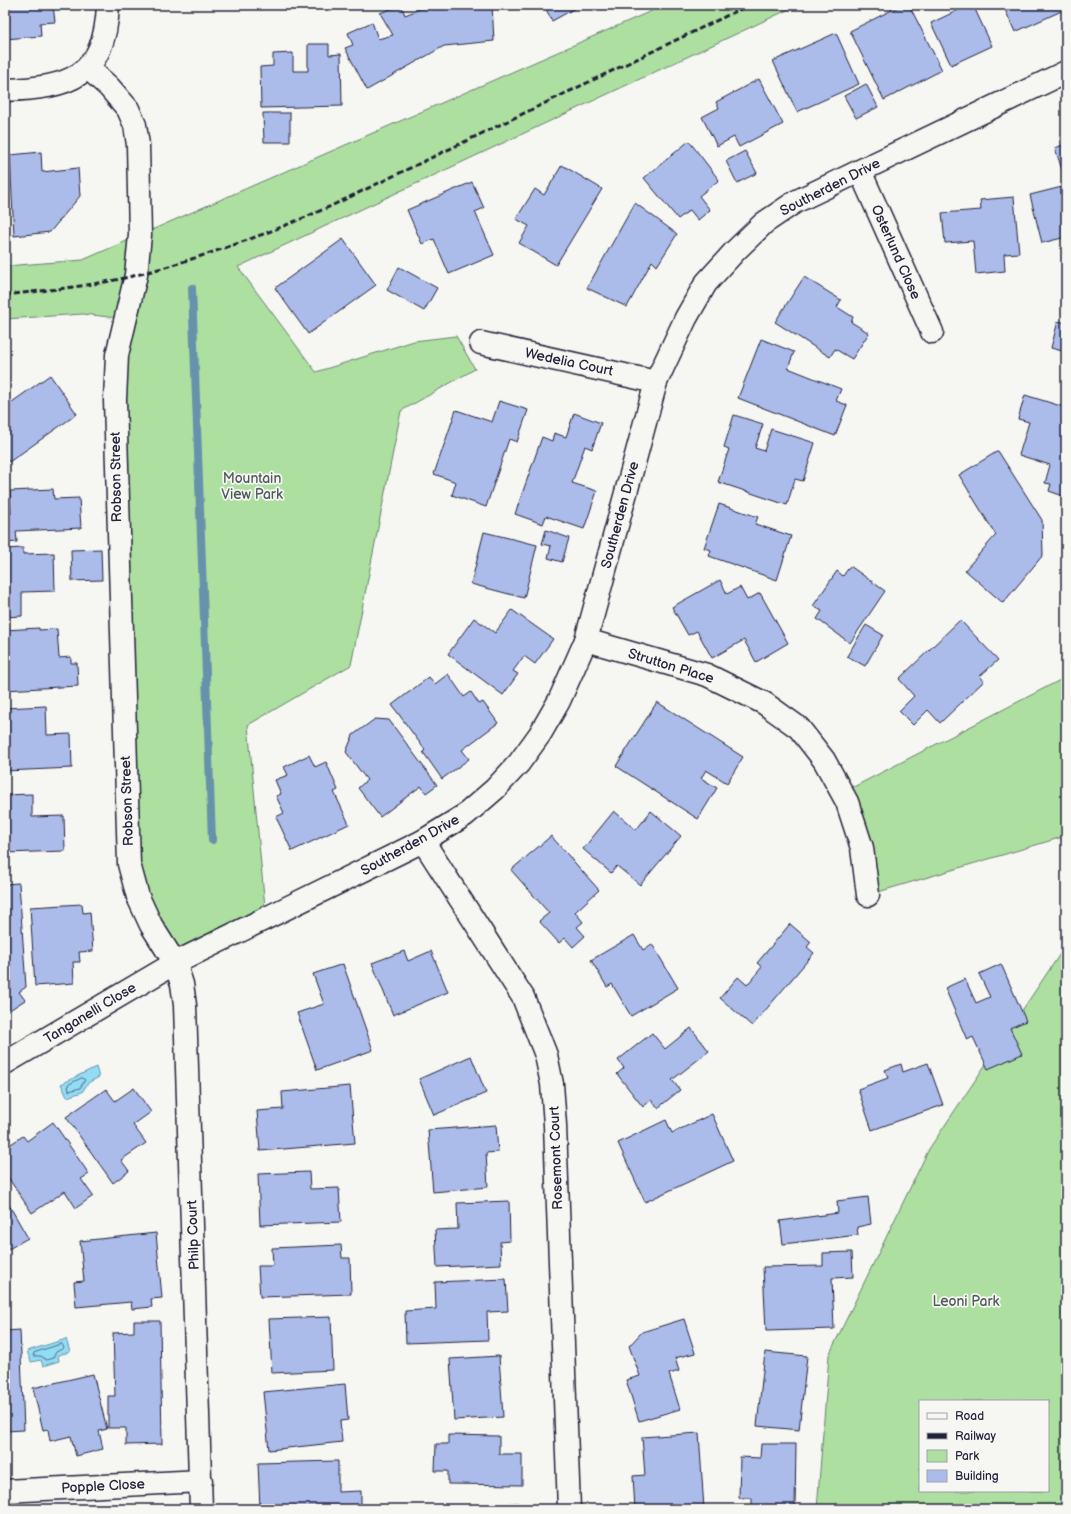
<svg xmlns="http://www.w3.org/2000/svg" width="1071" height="1514" font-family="'Balsamiq Sans',sans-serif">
  <rect width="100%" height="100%" fill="#f6f6f2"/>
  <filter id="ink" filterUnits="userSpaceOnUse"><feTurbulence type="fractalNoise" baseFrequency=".025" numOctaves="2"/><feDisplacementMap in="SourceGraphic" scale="8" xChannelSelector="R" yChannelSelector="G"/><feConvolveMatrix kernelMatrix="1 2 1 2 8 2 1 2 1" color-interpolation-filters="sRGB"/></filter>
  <g filter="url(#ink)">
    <g fill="#addfa0" stroke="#68806e" fill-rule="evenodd">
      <path d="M 665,5 L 798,5 L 238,267 L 316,372 L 414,341 L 456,336 L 475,369 L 401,411 L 351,665 L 248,725 L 266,918 L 175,963 L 130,867 L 117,355 L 127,319 L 83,314 L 5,319 L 5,266 L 83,260 Z"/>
      <path d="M 1066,677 L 1066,836 L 868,895 L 842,793 Z"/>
      <path d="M 1066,945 L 1066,1509 L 817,1509 L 829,1355 L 929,1149 ZM 920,1401 L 1048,1401 L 1048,1491 L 920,1491 Z"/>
    </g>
    <g fill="#93dcf5" stroke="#6692ab">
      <path d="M 96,1067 L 99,1077 L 88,1083 L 82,1092 L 67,1097 L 61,1084 Z"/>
      <path d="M 66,1339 L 70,1352 L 58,1355 L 59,1361 L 43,1366 L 41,1360 L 31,1362 L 27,1351 Z"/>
    </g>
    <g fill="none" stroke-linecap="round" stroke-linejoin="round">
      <g stroke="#4f6c85" stroke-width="1">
        <path d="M 82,1078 L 85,1080 L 80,1088 L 69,1091 L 68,1085 Z"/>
        <path d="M 62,1344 L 64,1348 L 56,1352 L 53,1358 L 46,1360 L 41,1356 L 33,1356 L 34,1353 Z"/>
      </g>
      <path stroke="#6692ab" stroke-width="8" d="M 192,288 L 212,840"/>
    </g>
    <g fill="#abbceb" stroke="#22223b">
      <path d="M 5,5 L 53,5 L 55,22 L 40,23 L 41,36 L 5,39 Z"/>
      <path d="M 401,5 L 405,15 L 425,7 L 425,5 L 492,5 L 494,41 L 444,46 L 367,90 L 345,48 L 353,45 L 348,33 L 372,22 L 378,39 L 393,35 L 380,13 Z"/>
      <path d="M 544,5 L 581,5 L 552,21 Z"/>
      <path d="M 902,5 L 909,5 L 942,70 L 884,100 L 850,31 Z"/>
      <path d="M 969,5 L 973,5 L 992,46 L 951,65 L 931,23 Z"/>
      <path d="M 1003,5 L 1066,5 L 1066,9 L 1015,32 Z"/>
      <path d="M 836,33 L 859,84 L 797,112 L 773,61 Z"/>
      <path d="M 308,44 L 329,44 L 329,55 L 341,54 L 342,106 L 261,108 L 260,67 L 273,66 L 273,54 L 293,53 L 293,71 L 308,71 Z"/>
      <path d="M 759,79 L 783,124 L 739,147 L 734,137 L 717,146 L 702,117 L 719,108 L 716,102 Z"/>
      <path d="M 866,84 L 878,107 L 856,118 L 844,96 Z"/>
      <path d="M 263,113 L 290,113 L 290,142 L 264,142 Z"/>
      <path d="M 689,141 L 719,180 L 699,196 L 710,210 L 698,220 L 690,210 L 678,219 L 644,178 Z"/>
      <path d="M 1066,144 L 1066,172 L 1063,173 L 1055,148 Z"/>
      <path d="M 745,151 L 757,173 L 737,183 L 726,161 Z"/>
      <path d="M 41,152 L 42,172 L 78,168 L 80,196 L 50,232 L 14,236 L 10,155 Z"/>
      <path d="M 562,165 L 602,189 L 556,265 L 519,243 L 529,226 L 516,219 L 535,189 L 544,195 Z"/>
      <path d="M 472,182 L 484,208 L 475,212 L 494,255 L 449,274 L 434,239 L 422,244 L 407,210 Z"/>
      <path d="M 1066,186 L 1066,237 L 1042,243 L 1030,195 Z"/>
      <path d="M 1014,197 L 1019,253 L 1004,254 L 1005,271 L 976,274 L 973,241 L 945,243 L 942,213 L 981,210 L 980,200 Z"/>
      <path d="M 635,203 L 677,234 L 657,266 L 652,261 L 627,307 L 587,288 Z"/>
      <path d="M 343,239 L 376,285 L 308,334 L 275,288 Z"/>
      <path d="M 399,267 L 437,288 L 424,311 L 387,290 Z"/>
      <path d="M 804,277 L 841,300 L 837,307 L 853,317 L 851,322 L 869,333 L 852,359 L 835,349 L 830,357 L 775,322 Z"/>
      <path d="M 1058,321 L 1066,323 L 1066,352 L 1051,348 Z"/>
      <path d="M 761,339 L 794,352 L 788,368 L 841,389 L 836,401 L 847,405 L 835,436 L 738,398 Z"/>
      <path d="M 50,375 L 77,414 L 9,462 L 5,457 L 5,421 L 9,418 L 5,413 L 5,407 Z"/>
      <path d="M 1025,395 L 1064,407 L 1066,402 L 1066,497 L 1049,491 L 1051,484 L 1045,483 L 1050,465 L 1019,455 L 1029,422 L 1018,419 Z"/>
      <path d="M 499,401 L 528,410 L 517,442 L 509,439 L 486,507 L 452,495 L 456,482 L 434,474 L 456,410 L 492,422 Z"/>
      <path d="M 574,413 L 601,423 L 592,449 L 585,446 L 572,483 L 597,491 L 584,529 L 546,516 L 543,524 L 515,514 L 542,437 L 552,441 L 554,433 L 566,437 Z"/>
      <path d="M 734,415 L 763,424 L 755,448 L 764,451 L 771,429 L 815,443 L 803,481 L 795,479 L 787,505 L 718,482 L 729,449 L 724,447 Z"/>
      <path d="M 998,451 L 1042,520 L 1043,555 L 1003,603 L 965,570 L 996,535 L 959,475 Z"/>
      <path d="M 53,489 L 54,499 L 79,498 L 81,528 L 16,531 L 17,542 L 5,543 L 5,514 L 11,514 L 10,491 Z"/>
      <path d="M 719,504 L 758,517 L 755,524 L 791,536 L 777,580 L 709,556 L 711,550 L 704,548 Z"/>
      <path d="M 546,530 L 569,538 L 562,562 L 548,558 L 551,546 L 542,544 Z"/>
      <path d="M 484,532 L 537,545 L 524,598 L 471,584 Z"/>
      <path d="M 23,548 L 23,554 L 54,553 L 55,591 L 22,592 L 22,616 L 5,617 L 5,549 Z"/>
      <path d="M 101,549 L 102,580 L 72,581 L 71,550 Z"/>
      <path d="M 850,566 L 885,591 L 850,643 L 817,619 L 822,611 L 813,606 L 837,571 L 843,576 Z"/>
      <path d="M 720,580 L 727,594 L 740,587 L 747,600 L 760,593 L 788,643 L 756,662 L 744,640 L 712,658 L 697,631 L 688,635 L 672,607 Z"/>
      <path d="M 512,610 L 553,639 L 535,664 L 524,656 L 513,671 L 518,674 L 503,695 L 448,654 L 474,618 L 495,633 Z"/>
      <path d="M 960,620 L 998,660 L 980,676 L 984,681 L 940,723 L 928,710 L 913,725 L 899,711 L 914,696 L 899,679 Z"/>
      <path d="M 866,625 L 883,635 L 865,666 L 847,656 Z"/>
      <path d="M 39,628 L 39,630 L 57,629 L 59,658 L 71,657 L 71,663 L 77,663 L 78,686 L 5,690 L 5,669 L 8,669 L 5,630 Z"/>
      <path d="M 448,674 L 464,697 L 471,692 L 479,704 L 483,702 L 498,723 L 462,750 L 469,759 L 442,779 L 423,752 L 425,750 L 392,705 L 429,677 L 435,684 Z"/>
      <path d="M 657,702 L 743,757 L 727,783 L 706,770 L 701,778 L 717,788 L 698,819 L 616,766 Z"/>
      <path d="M 46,706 L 47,735 L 71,734 L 72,768 L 5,771 L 5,708 Z"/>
      <path d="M 375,719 L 389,720 L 437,785 L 426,793 L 421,786 L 380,817 L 358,788 L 367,780 L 346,752 L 353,735 Z"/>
      <path d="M 309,755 L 315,767 L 326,762 L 338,790 L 334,792 L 349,824 L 292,851 L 276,817 L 284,813 L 276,796 L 281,794 L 275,780 L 288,775 L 284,767 Z"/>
      <path d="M 32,794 L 32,817 L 64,816 L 65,851 L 5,853 L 5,795 Z"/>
      <path d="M 614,811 L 636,830 L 651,811 L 681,836 L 640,885 L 617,866 L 611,873 L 583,849 Z"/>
      <path d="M 551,836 L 599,890 L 575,912 L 583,922 L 577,927 L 585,936 L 573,947 L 565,938 L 559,943 L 539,921 L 549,913 L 511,870 Z"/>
      <path d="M 19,883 L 26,987 L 19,992 L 25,1000 L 5,1013 L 5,884 Z"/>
      <path d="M 82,904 L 83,913 L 90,912 L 93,951 L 79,952 L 80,962 L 73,962 L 74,983 L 35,986 L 30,907 Z"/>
      <path d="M 790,924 L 811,942 L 807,947 L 814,953 L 752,1026 L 720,998 L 738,977 L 747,985 L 762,967 L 757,963 Z"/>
      <path d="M 634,935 L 643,950 L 652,944 L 678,988 L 631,1016 L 612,984 L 607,987 L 591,960 Z"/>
      <path d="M 404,951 L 408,961 L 431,951 L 448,992 L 393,1015 L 372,963 Z"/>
      <path d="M 343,964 L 373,1050 L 317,1070 L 297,1013 L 324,1004 L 313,974 Z"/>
      <path d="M 1001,964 L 1026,1021 L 1010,1028 L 1022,1054 L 988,1069 L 973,1037 L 967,1040 L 945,988 L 965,979 L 976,1003 L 990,997 L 979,974 Z"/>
      <path d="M 691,1028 L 709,1051 L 672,1080 L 680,1090 L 658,1108 L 651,1100 L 643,1107 L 617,1074 L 624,1068 L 618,1060 L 652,1033 L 665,1049 Z"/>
      <path d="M 471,1056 L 486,1093 L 434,1115 L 419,1079 Z"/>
      <path d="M 928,1063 L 943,1105 L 872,1130 L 858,1089 L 888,1078 L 885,1070 L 901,1064 L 903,1072 Z"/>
      <path d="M 350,1086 L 355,1143 L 260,1151 L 257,1111 L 283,1109 L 282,1092 Z"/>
      <path d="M 134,1088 L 151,1112 L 133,1125 L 146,1143 L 121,1160 L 129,1171 L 113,1183 L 66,1117 L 106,1089 L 115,1101 Z"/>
      <path d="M 712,1114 L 733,1161 L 645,1202 L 618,1143 L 666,1120 L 672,1133 Z"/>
      <path d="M 53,1122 L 89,1174 L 81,1179 L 93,1196 L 76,1208 L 65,1191 L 32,1213 L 5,1173 L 5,1148 L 23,1136 L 27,1141 Z"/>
      <path d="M 496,1125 L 498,1152 L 486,1153 L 488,1187 L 433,1192 L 428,1130 Z"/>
      <path d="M 309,1172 L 310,1189 L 339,1188 L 341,1222 L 260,1225 L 258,1174 Z"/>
      <path d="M 868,1197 L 871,1224 L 857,1227 L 858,1235 L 783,1244 L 780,1221 L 838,1213 L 837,1201 Z"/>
      <path d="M 5,1198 L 28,1238 L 5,1251 Z"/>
      <path d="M 509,1201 L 510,1241 L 500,1242 L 501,1264 L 437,1267 L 435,1230 L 458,1229 L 457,1203 Z"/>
      <path d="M 156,1233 L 162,1298 L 151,1299 L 152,1307 L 132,1309 L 131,1302 L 76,1307 L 74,1282 L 84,1281 L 80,1241 Z"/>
      <path d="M 341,1245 L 342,1258 L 350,1258 L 351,1294 L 260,1297 L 258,1266 L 273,1266 L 272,1248 Z"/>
      <path d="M 852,1252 L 853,1277 L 832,1278 L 834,1329 L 766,1331 L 763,1267 L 823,1266 L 823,1253 Z"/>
      <path d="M 506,1279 L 508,1311 L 487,1312 L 488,1340 L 406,1343 L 405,1311 L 436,1309 L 435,1282 Z"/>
      <path d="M 331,1317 L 333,1370 L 272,1373 L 269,1319 Z"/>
      <path d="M 684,1319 L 695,1353 L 675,1358 L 679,1371 L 669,1374 L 680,1409 L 639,1421 L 626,1380 L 640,1376 L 629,1346 L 642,1332 Z"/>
      <path d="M 134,1321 L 160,1321 L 162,1444 L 126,1445 L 126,1428 L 108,1428 L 108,1396 L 115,1396 L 113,1333 L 134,1332 Z"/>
      <path d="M 20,1330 L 24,1430 L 5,1431 L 5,1331 Z"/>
      <path d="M 765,1352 L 807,1356 L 799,1430 L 757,1426 Z"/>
      <path d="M 499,1356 L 503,1417 L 454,1420 L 450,1359 Z"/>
      <path d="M 93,1374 L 107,1429 L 99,1431 L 103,1449 L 76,1456 L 71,1436 L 50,1441 L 48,1429 L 43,1430 L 33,1388 Z"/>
      <path d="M 345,1384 L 348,1420 L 340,1421 L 342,1442 L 269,1450 L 263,1392 Z"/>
      <path d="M 699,1433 L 704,1509 L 635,1509 L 633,1476 L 645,1475 L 642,1437 Z"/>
      <path d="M 448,1435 L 499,1436 L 499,1454 L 522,1454 L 522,1485 L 448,1484 L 448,1471 L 435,1471 L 436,1444 L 448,1444 Z"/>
      <path d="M 761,1444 L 796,1444 L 795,1509 L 752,1509 L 752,1498 L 739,1498 L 740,1457 L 760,1458 Z"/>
      <path d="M 338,1461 L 338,1492 L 361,1491 L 361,1509 L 260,1509 L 258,1463 Z"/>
      <path d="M 518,1503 L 518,1509 L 453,1509 L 453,1506 Z"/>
    </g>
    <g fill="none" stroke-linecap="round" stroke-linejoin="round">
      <defs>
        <g id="minor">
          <path d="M 88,68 L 109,87 L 128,109 L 135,125 L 138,145 L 140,235 L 136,275 L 117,355 L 115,400 L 129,864 L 138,897 L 151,925 L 175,963 L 182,984 L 185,1005 L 201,1509"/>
          <path d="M 5,90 C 70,88 105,77 108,5"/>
          <path d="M 860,171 L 932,332"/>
          <path d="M 481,343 L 656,382"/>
          <path d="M 586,640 L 707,675 L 764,703 L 799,728 L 824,760 L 847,802 L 862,848 L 868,895"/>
          <path d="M 423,841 L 523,997 L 546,1055 L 552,1084 L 555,1125 L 569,1509"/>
          <path d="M 5,1063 L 175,963 L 423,841 L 465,815 L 495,789 L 519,763 L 540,734 L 559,701 L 586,640 L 656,382 L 686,318 L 706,283 L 735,251 L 764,223 L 795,202 L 1066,72"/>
          <path d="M 5,1491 L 201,1481"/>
        </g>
      </defs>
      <use href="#minor" stroke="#22223b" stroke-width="25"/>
      <use href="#minor" stroke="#f6f6f2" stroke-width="22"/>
      <path stroke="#22223b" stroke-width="3" stroke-dasharray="6 3" stroke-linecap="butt" d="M 5,295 C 49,290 94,286 137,275 C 204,257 268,234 331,206 L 749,5"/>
    </g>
  </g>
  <g text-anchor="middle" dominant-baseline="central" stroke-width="3.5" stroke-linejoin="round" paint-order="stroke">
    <g font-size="14" fill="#22223b" stroke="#f6f6f2">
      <text transform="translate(830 187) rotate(-27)">Southerden Drive</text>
      <text transform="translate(896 252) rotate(66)">Osterlund Close</text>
      <text transform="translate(569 362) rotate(12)">Wedelia Court</text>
      <text transform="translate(116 477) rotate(-91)">Robson Street</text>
      <text transform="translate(620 515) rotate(-75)">Southerden Drive</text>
      <text transform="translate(671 666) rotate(17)">Strutton Place</text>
      <text transform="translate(127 801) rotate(-92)">Robson Street</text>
      <text transform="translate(410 845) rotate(-29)">Southerden Drive</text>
      <text transform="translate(90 1013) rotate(-31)">Tanganelli Close</text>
      <text transform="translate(556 1158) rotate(-92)">Rosemont Court</text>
      <text transform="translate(193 1235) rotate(-92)">Philp Court</text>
      <text transform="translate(103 1486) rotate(-3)">Popple Close</text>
    </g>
    <g font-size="14" fill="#4c5b59" stroke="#f6f6f2">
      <text x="252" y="478">Mountain<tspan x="252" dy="16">View Park</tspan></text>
      <text x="966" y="1301">Leoni Park</text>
    </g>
  </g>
  <rect width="1071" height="1514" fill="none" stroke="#f6f6f2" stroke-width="20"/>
  <rect x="10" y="10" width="1051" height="1494" fill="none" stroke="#22223b" stroke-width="1.5" filter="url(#ink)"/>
  <rect x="919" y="1400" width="130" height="92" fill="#f6f6f2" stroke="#a1a1a9"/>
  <rect x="927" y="1413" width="20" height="6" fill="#f6f6f2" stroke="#a1a1a9"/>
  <text x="955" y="1420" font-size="12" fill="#22223b">Road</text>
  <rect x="927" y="1433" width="20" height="6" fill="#22223b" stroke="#a1a1a9"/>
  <text x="955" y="1440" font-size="12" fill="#22223b">Railway</text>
  <rect x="927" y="1450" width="20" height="12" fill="#addfa0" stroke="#a1a1a9"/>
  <text x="955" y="1460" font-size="12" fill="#22223b">Park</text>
  <rect x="927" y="1470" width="20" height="12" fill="#abbceb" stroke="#a1a1a9"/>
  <text x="955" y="1480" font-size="12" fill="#22223b">Building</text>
</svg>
